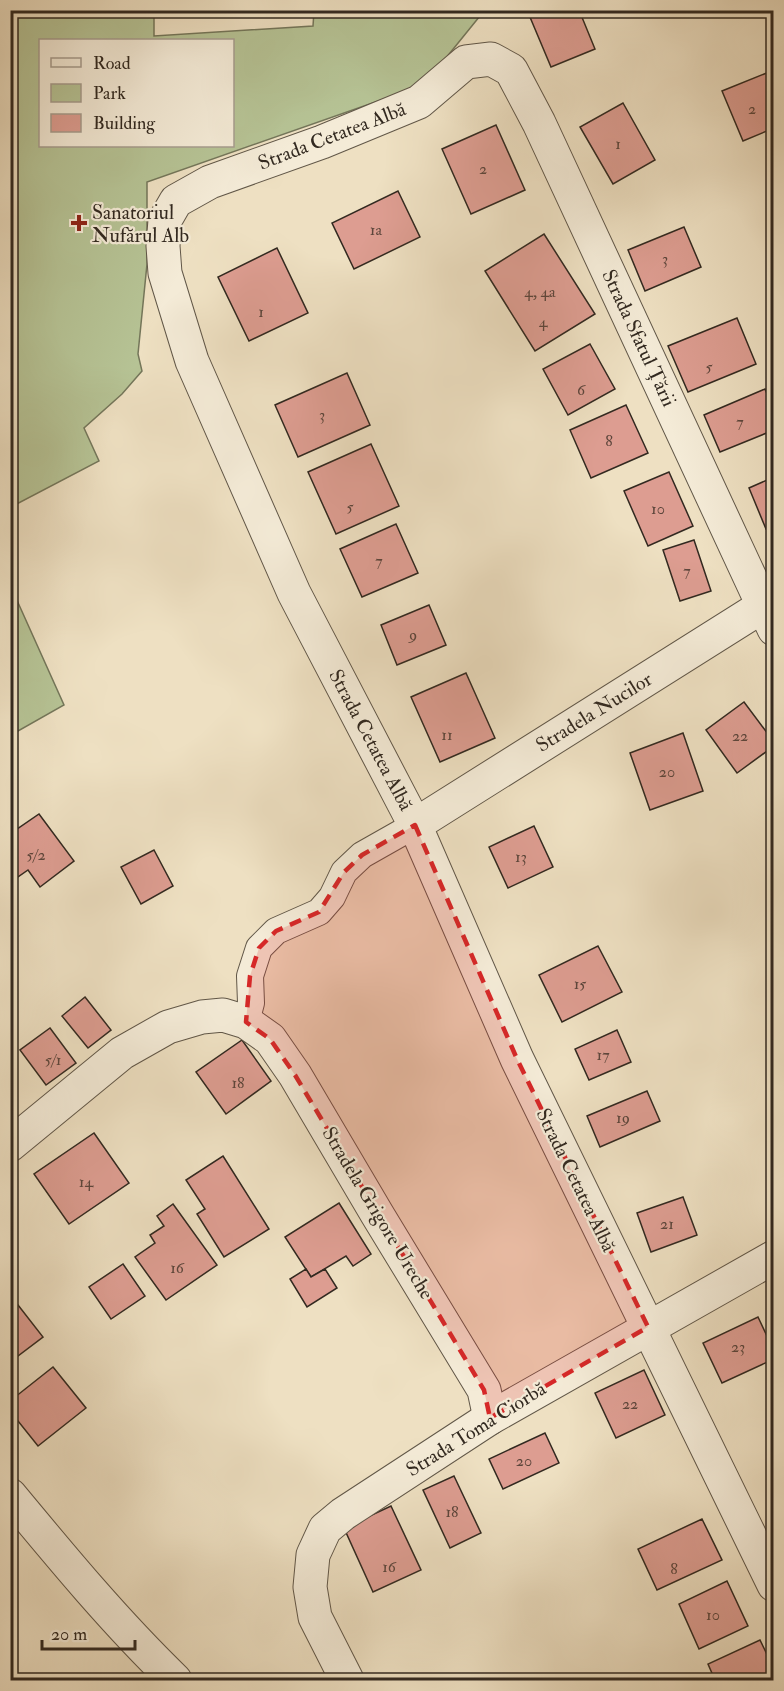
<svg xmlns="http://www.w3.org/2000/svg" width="784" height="1691" font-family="'IM FELL Double Pica',serif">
  <rect width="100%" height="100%" fill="#eee0c2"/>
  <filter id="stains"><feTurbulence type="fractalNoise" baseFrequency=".00333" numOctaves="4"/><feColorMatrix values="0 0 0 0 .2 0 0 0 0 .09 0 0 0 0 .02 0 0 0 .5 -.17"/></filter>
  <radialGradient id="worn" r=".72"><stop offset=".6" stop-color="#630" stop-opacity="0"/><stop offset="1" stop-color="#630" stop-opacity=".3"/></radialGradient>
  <g fill="#b6c395" stroke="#74765a" stroke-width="1.5" fill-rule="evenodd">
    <path d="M 11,11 L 154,11 L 154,36 L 313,26 L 314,11 L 484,11 L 424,85 L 147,182 L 147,264 L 138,354 L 142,371 L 122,394 L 84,428 L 99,461 L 11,507 ZM 40,40 L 232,40 L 232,146 L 40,146 Z"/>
    <path d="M 11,587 L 64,705 L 11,735 L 10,735 Z"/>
  </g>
  <g fill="#dd9d91" stroke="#322920" stroke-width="1.5">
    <path d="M 527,10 L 579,10 L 595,49 L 551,67 Z"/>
    <path d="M 774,70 L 774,128 L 743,141 L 722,91 Z"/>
    <path d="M 623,103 L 655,160 L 613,184 L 580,127 Z"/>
    <path d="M 496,125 L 525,190 L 471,214 L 442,149 Z"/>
    <path d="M 398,191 L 420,237 L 354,269 L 332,223 Z"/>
    <path d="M 684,227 L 701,267 L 645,291 L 628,250 Z"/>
    <path d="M 544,234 L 595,314 L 535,351 L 485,271 Z"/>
    <path d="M 277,248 L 308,313 L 249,341 L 218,277 Z"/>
    <path d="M 737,318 L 756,364 L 688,392 L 668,346 Z"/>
    <path d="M 590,344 L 615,389 L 568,415 L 543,369 Z"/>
    <path d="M 347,373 L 370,425 L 298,457 L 275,405 Z"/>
    <path d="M 765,389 L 774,410 L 774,430 L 720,452 L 704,415 Z"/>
    <path d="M 626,405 L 648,453 L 591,478 L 570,430 Z"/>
    <path d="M 371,444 L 399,506 L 336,534 L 308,472 Z"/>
    <path d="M 669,472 L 693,526 L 648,546 L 624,491 Z"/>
    <path d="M 774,477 L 774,526 L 766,529 L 749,488 Z"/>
    <path d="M 396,524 L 418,573 L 362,597 L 340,549 Z"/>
    <path d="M 694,540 L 711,591 L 680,601 L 663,550 Z"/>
    <path d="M 429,605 L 446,645 L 397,665 L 381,625 Z"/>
    <path d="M 466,673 L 495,738 L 440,762 L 411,697 Z"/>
    <path d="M 744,702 L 774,742 L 774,746 L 737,773 L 706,730 Z"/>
    <path d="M 683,733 L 703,791 L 650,810 L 630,753 Z"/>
    <path d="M 39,814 L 74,861 L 40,887 L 28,870 L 12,881 L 10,834 Z"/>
    <path d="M 534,826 L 553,867 L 508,888 L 489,847 Z"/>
    <path d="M 154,850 L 173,886 L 141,904 L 121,867 Z"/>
    <path d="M 598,946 L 622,992 L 562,1022 L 539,975 Z"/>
    <path d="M 85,997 L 111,1030 L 88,1048 L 62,1016 Z"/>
    <path d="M 50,1028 L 76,1063 L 46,1085 L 20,1050 Z"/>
    <path d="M 617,1030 L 631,1062 L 589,1080 L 575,1049 Z"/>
    <path d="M 242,1040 L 271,1081 L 226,1114 L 196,1072 Z"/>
    <path d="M 647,1091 L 660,1121 L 600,1147 L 587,1116 Z"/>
    <path d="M 94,1133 L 129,1183 L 69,1224 L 34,1174 Z"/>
    <path d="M 223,1156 L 269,1229 L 224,1257 L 197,1214 L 205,1209 L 186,1180 Z"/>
    <path d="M 683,1197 L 697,1235 L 651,1252 L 637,1213 Z"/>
    <path d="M 339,1203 L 371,1254 L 353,1266 L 346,1256 L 311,1277 L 285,1237 Z"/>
    <path d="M 173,1204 L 217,1265 L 166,1300 L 135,1257 L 155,1243 L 150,1235 L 164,1226 L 157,1216 Z"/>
    <path d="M 123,1264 L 145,1296 L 111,1319 L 89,1287 Z"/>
    <path d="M 306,1269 L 311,1277 L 325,1269 L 337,1288 L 307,1307 L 290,1279 Z"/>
    <path d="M 18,1305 L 43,1337 L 10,1362 L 10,1311 Z"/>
    <path d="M 758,1317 L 774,1351 L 774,1359 L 722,1383 L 703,1343 Z"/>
    <path d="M 53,1367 L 86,1408 L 38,1446 L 10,1411 L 10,1401 Z"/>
    <path d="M 644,1370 L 665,1415 L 616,1438 L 595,1393 Z"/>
    <path d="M 545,1433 L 559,1463 L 503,1489 L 489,1459 Z"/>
    <path d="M 454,1476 L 481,1533 L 450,1548 L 423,1490 Z"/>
    <path d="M 391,1506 L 421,1570 L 373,1592 L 344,1528 Z"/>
    <path d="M 702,1519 L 722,1560 L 657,1590 L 638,1549 Z"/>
    <path d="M 727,1581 L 748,1626 L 699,1649 L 679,1604 Z"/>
    <path d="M 760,1640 L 774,1669 L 774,1680 L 715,1680 L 708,1664 Z"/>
  </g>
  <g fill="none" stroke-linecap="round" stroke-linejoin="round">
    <defs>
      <path id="pedestrian" d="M 246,1022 L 251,1003 L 250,976 L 259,948 L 276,931 L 319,912 L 332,897 L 344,872 L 362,855 L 415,825"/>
      <g id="minor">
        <path d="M 774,629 L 539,123 L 511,70 L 491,59 L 466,62 L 419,102 L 322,142 L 210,182 L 176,201 L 165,220 L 163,246 L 165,273 L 192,361 L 294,593 L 415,825 L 517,1059 L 774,1585"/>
        <path d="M 415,825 L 774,599"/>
        <path d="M 10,1145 L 122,1053 L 168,1027 L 202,1017 L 223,1015 L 246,1022 L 270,1039 L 295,1075 L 377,1214 L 484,1390 L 490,1418"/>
        <path d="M 10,1495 C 63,1559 116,1623 175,1680"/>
        <path d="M 347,1680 L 315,1617 L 310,1587 L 313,1555 L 325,1529 L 343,1514 L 490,1418 L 774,1257"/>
      </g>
    </defs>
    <use href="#pedestrian" stroke="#615748" stroke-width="28"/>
    <use href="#minor" stroke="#615748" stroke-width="35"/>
    <use href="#pedestrian" stroke="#f4ebd7" stroke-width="26"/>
    <use href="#minor" stroke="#f4ebd7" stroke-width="33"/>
  </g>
  <path fill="#d62828" fill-opacity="0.2" stroke="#d62828" stroke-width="4.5" stroke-dasharray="12 8" stroke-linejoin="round" d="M 415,825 L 517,1059 L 648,1327 L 490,1418 L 484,1390 L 295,1075 L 270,1039 L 246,1022 L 250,976 L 259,948 L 276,931 L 319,912 L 344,872 L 362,855 Z"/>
  <path fill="#8f2418" stroke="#f4ebd7" stroke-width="2" d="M76 214h6v6h6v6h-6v6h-6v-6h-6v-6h6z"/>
  <g text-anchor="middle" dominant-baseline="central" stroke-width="4.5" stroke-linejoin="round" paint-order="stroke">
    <g font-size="16" fill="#5d463c">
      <text x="752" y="109">2</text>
      <text x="618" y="144">1</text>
      <text x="483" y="169">2</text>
      <text x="376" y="230">1a</text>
      <text x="665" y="259">3</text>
      <text x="540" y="292">4, 4a</text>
      <text x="261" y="312">1</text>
      <text x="543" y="322">4</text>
      <text x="709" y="367">5</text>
      <text x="581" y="390">6</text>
      <text x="322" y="415">3</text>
      <text x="740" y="422">7</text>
      <text x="609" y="441">8</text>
      <text x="350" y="507">5</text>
      <text x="658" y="509">10</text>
      <text x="379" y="561">7</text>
      <text x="687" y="571">7</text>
      <text x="413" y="635">9</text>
      <text x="447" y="735">11</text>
      <text x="740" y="736">22</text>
      <text x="667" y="772">20</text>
      <text x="36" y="855">5/2</text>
      <text x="521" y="857">13</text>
      <text x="580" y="984">15</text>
      <text x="603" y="1055">17</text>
      <text x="53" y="1060">5/1</text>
      <text x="238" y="1083">18</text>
      <text x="623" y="1118">19</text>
      <text x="86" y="1182">14</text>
      <text x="667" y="1224">21</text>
      <text x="177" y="1268">16</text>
      <text x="738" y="1347">23</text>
      <text x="630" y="1404">22</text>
      <text x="524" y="1461">20</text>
      <text x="452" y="1512">18</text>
      <text x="389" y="1567">16</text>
      <text x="674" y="1569">8</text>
      <text x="713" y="1615">10</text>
    </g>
    <g font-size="20" fill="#322920" stroke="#f4ebd7">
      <text transform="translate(332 136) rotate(-21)">Strada Cetatea Albă</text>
      <text transform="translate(639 338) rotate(65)">Strada Sfatul Țării</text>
      <text transform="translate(594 712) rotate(-32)">Stradela Nucilor</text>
      <text transform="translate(371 740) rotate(62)">Strada Cetatea Albă</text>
      <text transform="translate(576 1180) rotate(64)">Strada Cetatea Albă</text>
      <text transform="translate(378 1213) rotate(59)">Stradela Grigore Ureche</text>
      <text transform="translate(476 1429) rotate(-32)">Strada Toma Ciorbă</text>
    </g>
    <g font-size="20" fill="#322920" stroke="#f4ebd7" text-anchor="start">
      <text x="92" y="212">Sanatoriul<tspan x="92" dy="23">Nufărul Alb</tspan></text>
    </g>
  </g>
  <rect width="784" height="1691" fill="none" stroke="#eee0c2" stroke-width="36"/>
  <rect x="12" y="12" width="760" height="1667" fill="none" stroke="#322920" stroke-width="3"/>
  <rect x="18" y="18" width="748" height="1655" fill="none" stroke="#322920" stroke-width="1.5"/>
  <rect x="39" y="39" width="195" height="108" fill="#f4ebd7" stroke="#a69d8e" stroke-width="1.5"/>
  <rect x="51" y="58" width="30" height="9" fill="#f4ebd7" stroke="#a69d8e" stroke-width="1.5"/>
  <text x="93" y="69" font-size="18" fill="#322920">Road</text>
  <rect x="51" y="84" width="30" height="18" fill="#b6c395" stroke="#a69d8e" stroke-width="1.5"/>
  <text x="93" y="99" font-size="18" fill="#322920">Park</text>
  <rect x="51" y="114" width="30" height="18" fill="#dd9d91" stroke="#a69d8e" stroke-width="1.5"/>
  <text x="93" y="129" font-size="18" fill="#322920">Building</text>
  <path d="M42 1640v9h93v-9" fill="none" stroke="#322920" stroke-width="3"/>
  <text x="51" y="1640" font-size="18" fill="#322920" stroke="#f4ebd7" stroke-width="4.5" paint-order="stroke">20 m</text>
  <rect width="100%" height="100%" filter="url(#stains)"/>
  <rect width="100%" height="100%" fill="url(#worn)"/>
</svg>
